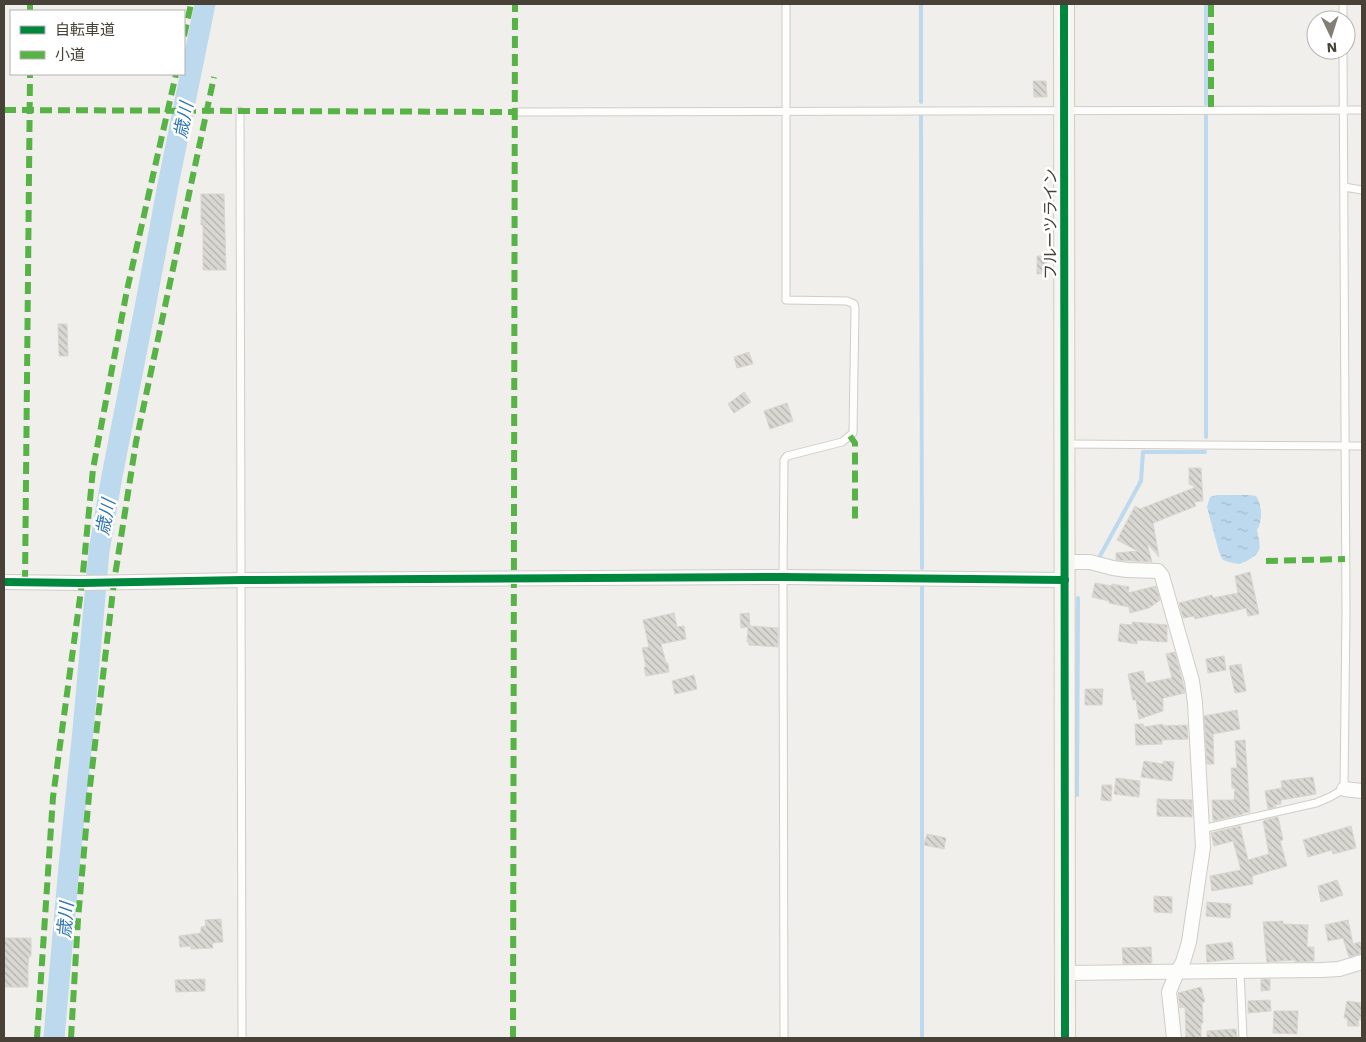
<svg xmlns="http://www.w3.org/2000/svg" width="1366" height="1042" font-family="'Work Sans','Noto Sans JP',sans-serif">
  <defs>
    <pattern id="water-ripples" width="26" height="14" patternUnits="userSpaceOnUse" patternTransform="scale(1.25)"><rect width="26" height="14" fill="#bcd9ee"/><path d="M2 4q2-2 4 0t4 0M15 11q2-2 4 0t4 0" fill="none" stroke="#a3bbcd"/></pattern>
    <pattern id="building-back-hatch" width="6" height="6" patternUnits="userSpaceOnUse" patternTransform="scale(1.25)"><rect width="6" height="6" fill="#dad8d3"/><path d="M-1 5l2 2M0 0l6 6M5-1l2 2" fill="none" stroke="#b3b1ac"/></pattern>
  </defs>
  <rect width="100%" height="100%" fill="#f0efeb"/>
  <path fill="url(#water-ripples)" d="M 1217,495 L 1249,495 L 1256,496 C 1262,505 1263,520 1257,530 C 1258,536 1261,544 1259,550 C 1257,555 1254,556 1250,559 C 1239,566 1235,564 1223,560 L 1219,552 L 1207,507 L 1210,497 Z"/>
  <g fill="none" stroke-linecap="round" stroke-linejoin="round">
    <g stroke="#bcd9ee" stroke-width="4">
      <path d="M 1206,4 L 1206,104"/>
      <path d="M 921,102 L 921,4"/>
      <path d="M 921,115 L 922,568"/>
      <path d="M 1206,437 L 1206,115"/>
      <path d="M 1100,556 L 1141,481 L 1143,452 L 1205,452"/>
      <path d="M 922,584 L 922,1038"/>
      <path d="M 1077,795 L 1078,598"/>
    </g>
    <path stroke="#bcd9ee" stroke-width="21" d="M 54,1038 L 69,866 L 83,730 L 99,551 L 112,476 L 144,313 L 168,185 L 205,4"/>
  </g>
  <g fill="url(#building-back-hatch)" stroke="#d9d6d1">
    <path d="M 1033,81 L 1046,81 L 1047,97 L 1034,97 Z"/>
    <path d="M 201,194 L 224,194 L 226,270 L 203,270 L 203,225 L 201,225 Z"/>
    <path d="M 1037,256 L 1046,256 L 1047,273 L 1037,274 Z"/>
    <path d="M 58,324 L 67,324 L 68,356 L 59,356 Z"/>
    <path d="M 749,352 L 753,364 L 737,368 L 734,357 Z"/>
    <path d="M 744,392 L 751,402 L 734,413 L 728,404 Z"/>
    <path d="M 787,403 L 793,421 L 770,429 L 764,411 Z"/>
    <path d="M 1189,468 L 1201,468 L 1203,501 L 1194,502 L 1196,506 L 1153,523 L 1159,557 L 1147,543 L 1152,562 L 1116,560 L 1116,553 L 1138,551 L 1117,540 L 1135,506 L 1140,509 L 1196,487 L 1189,484 Z"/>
    <path d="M 1250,572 L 1259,614 L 1248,616 L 1246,608 L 1221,614 L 1221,613 L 1195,619 L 1194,616 L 1183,618 L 1179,603 L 1212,595 L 1213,598 L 1238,593 L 1235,576 Z"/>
    <path d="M 1095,583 L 1112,586 L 1112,584 L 1129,587 L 1128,593 L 1156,586 L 1160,600 L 1149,608 L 1130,613 L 1129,607 L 1109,603 L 1109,601 L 1092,597 Z"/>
    <path d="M 674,613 L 677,627 L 684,626 L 686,639 L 661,644 L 666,663 L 668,663 L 669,672 L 646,676 L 644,667 L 646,667 L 642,648 L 649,647 L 643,620 Z"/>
    <path d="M 749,613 L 750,626 L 778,628 L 778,647 L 749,645 L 749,642 L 747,642 L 748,627 L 741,628 L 740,614 Z"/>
    <path d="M 1132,622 L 1167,625 L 1167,642 L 1137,640 L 1137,644 L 1118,641 L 1120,624 L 1133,625 Z"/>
    <path d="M 1175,652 L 1183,683 L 1185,693 L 1163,698 L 1163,711 L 1139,719 L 1136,700 L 1133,700 L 1128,674 L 1143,671 L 1146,683 L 1172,678 L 1166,654 Z"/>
    <path d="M 1224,656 L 1226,670 L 1208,673 L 1206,659 Z"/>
    <path d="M 1241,664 L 1246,691 L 1235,693 L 1229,666 Z"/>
    <path d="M 694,675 L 697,689 L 675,694 L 672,681 Z"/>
    <path d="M 1085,689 L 1103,689 L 1102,705 L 1085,705 Z"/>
    <path d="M 1237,710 L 1240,729 L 1213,734 L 1214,764 L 1207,764 L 1204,716 Z"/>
    <path d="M 1135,724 L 1143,724 L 1144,727 L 1163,724 L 1163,726 L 1187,725 L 1188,739 L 1162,740 L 1162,744 L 1136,745 Z"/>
    <path d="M 1245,740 L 1250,812 L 1243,813 L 1243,814 L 1213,821 L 1212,800 L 1234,800 L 1235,788 L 1232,788 L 1231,768 L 1237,768 L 1235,741 Z"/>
    <path d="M 1144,761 L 1163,764 L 1164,761 L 1174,762 L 1172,781 L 1141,777 Z"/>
    <path d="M 1313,777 L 1316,794 L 1281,800 L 1281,804 L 1275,805 L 1276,807 L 1268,809 L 1265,791 L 1282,788 L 1281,781 Z"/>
    <path d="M 1116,778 L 1140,781 L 1139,797 L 1114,794 Z"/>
    <path d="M 1102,785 L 1112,785 L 1111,801 L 1101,800 Z"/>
    <path d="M 1157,799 L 1192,800 L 1192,817 L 1157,816 Z"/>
    <path d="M 1278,817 L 1283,840 L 1280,841 L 1287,866 L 1252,876 L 1253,884 L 1212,891 L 1210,876 L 1241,870 L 1233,841 L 1214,846 L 1211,833 L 1240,826 L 1248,860 L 1269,854 L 1263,821 Z"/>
    <path d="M 1351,826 L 1356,848 L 1333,854 L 1332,850 L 1308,857 L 1303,840 Z"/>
    <path d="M 927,834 L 946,838 L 944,849 L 924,845 Z"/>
    <path d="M 1337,880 L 1343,895 L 1321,902 L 1318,886 Z"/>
    <path d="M 1154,896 L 1172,897 L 1172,913 L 1154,912 Z"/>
    <path d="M 1207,902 L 1231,904 L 1230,918 L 1206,916 Z"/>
    <path d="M 221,919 L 223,942 L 212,943 L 213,948 L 191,949 L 191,946 L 180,947 L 179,936 L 201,933 L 201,927 L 206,926 L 205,920 Z"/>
    <path d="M 1348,920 L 1353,944 L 1360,942 L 1362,950 L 1362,953 L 1349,957 L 1343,938 L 1328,941 L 1325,925 Z"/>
    <path d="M 1283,921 L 1283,924 L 1308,925 L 1307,947 L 1314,947 L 1314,961 L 1295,962 L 1295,960 L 1267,962 L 1263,922 Z"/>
    <path d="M 4,938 L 31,938 L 31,956 L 29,956 L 28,966 L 28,987 L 4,987 Z"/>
    <path d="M 1232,942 L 1234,959 L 1207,962 L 1206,945 Z"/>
    <path d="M 1151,947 L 1152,963 L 1123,964 L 1122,948 Z"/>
    <path d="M 205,979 L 205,991 L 176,992 L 175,980 Z"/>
    <path d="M 1261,979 L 1270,979 L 1270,990 L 1261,991 Z"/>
    <path d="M 1201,987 L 1205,1002 L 1202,1002 L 1203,1023 L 1201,1023 L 1201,1038 L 1186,1038 L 1185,1007 L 1180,1008 L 1178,993 Z"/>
    <path d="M 1270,1000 L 1271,1011 L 1248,1013 L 1248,1001 Z"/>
    <path d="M 1347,1001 L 1362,1003 L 1362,1020 L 1358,1020 L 1359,1026 L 1348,1026 L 1347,1018 L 1344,1018 Z"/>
    <path d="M 1274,1011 L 1298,1011 L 1297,1034 L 1273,1033 Z"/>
    <path d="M 1236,1029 L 1237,1038 L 1207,1038 L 1207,1031 Z"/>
  </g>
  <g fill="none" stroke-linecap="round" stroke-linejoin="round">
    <defs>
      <g id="lane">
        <path d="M 1343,20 L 1343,4"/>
        <path d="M 240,111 L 242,1038"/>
        <path d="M 515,112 L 1362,110"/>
        <path d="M 1344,187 L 1362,190"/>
        <path d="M 1066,444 L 1362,446"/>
        <path d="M 1202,829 L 1316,803 L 1330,797 L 1344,789 L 1346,612 L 1343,50"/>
        <path d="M 1240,971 L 1243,1038"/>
        <path d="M 784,1038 L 783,577 L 784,460 L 787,456 L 842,442 L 853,433 L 855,308 L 854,304 L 847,301 L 786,300 L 786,4"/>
      </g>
      <g id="street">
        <path d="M 1064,562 L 1090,562 L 1113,568 L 1127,570 L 1158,571 L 1162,576 L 1192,681 L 1195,703 L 1203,847 L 1189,942 L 1183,962 L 1177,972 L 1169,992 L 1174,1038"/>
        <path d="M 4,582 L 82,583 L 242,580 L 783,577 L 1065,580"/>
        <path d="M 1344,789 L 1362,791"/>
        <path d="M 1065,973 L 1322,970 L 1339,969 L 1362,962"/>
      </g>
      <path id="secondary" d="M 1064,4 L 1065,1038"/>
    </defs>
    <use href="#lane" stroke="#cecdc8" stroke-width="9"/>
    <use href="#street" stroke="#cecdc8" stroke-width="16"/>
    <use href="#secondary" stroke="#d0ccc2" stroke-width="22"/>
    <use href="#lane" stroke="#fdfdfc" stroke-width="7"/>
    <use href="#street" stroke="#fdfdfc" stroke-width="14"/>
    <use href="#secondary" stroke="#f6f5ef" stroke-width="20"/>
    <g stroke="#57b346" stroke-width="6" stroke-dasharray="12 6" stroke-linecap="butt">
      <path d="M 30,11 L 30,4"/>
      <path d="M 184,36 L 191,4"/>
      <path d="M 1211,107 L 1211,4"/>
      <path d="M 4,110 L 515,112"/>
      <path d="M 850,436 L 855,443 L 855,519"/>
      <path d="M 1266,561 L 1345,559"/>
      <path d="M 25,582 L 30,74"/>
      <path d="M 37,1038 L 53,797 L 82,583 L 93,469 L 127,290 L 176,74"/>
      <path d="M 71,1038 L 78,919 L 89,795 L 114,582 L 136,442 L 214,77"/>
      <path d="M 513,1038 L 515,4"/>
    </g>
    <defs>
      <g id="cycleway">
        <path d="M 1064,4 L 1065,1038"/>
        <path d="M 4,582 L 82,583 L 242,580 L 783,577 L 1065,580"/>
      </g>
    </defs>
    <use href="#cycleway" stroke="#fff" stroke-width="11"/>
    <use href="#cycleway" stroke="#00873e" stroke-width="8"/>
  </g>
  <g text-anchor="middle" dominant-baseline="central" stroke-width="5" stroke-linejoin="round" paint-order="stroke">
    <g font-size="16" fill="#474137" stroke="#fff">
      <text transform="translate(1050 224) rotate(-90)">フルーツライン</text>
    </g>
    <g font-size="18" font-style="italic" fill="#3178b1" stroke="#fff">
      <text transform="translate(183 120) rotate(-79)">歳川</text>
      <text transform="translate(105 517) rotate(-79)">歳川</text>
      <text transform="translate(65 920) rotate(-85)">歳川</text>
    </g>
  </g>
  <rect width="1366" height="1042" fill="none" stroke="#474137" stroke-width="10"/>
  <rect x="10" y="10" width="175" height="65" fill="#ffffff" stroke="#b5b3af"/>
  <rect x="20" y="26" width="25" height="8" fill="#00873e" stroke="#b5b3af"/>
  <text x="55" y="35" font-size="15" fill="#474137">自転車道</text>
  <rect x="20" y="51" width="25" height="8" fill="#57b346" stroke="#b5b3af"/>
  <text x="55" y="60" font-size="15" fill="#474137">小道</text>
  <g transform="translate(1331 35) rotate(176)"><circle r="24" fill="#ffffff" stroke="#b5b3af"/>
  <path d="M0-4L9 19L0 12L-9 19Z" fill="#827e76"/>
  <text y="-8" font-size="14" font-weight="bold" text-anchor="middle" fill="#474137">N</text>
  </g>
</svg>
